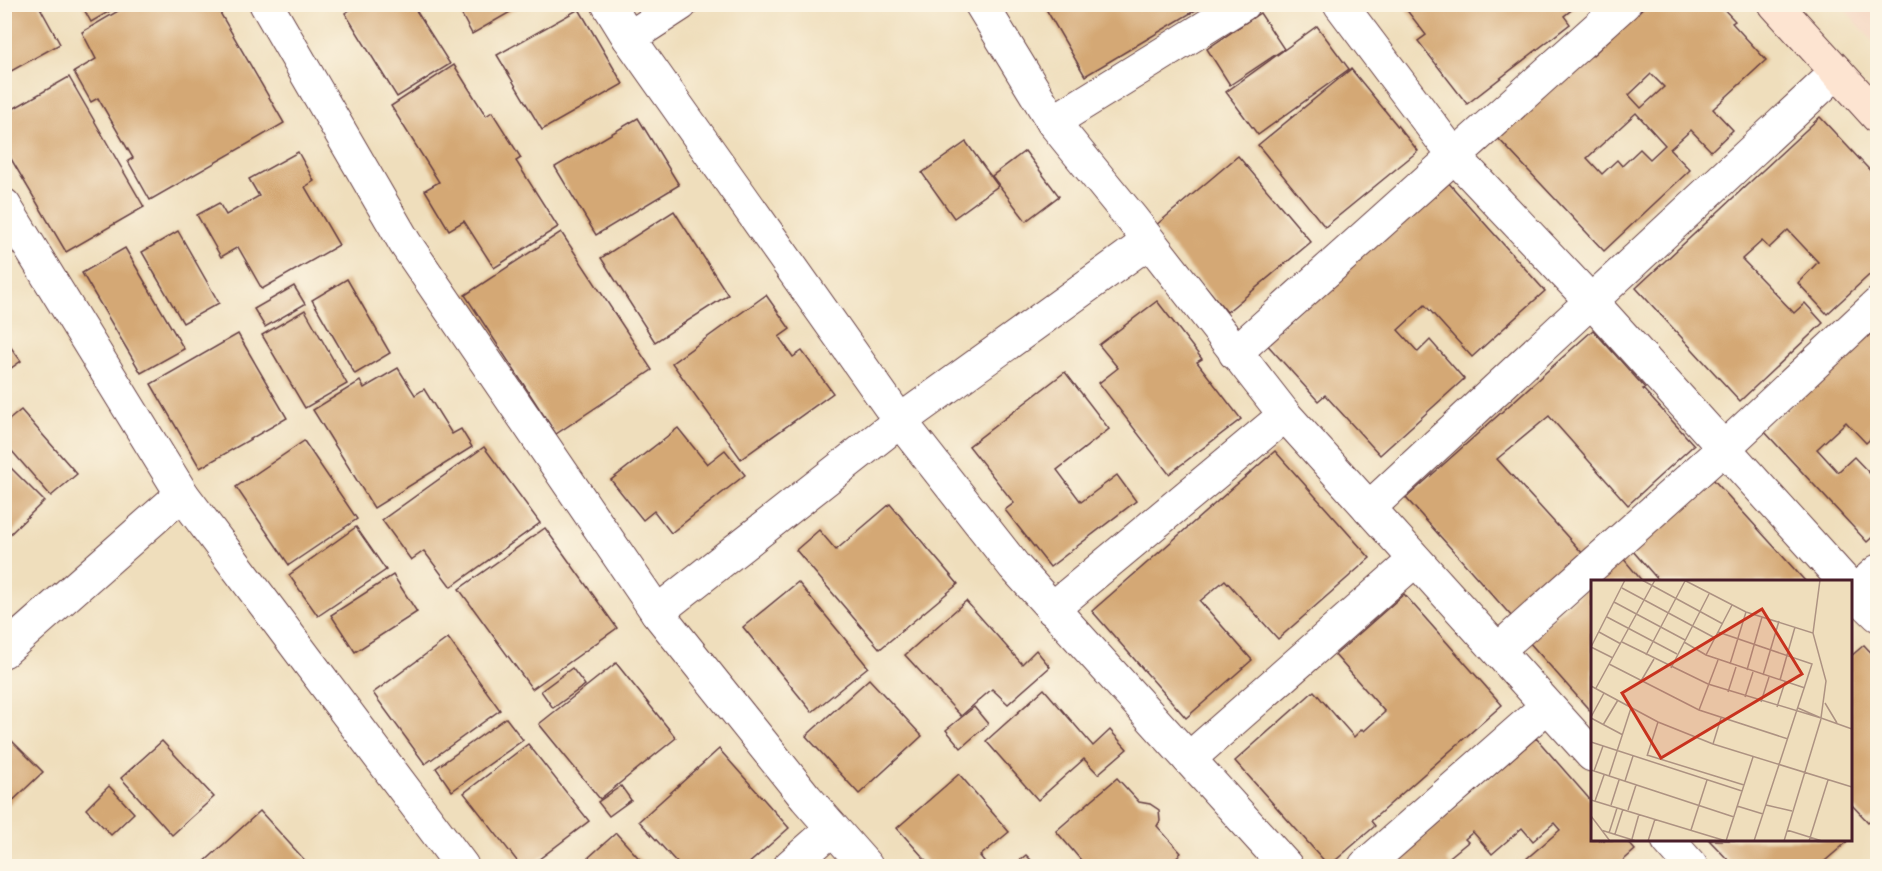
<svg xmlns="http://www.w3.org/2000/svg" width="1882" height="871" font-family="Mali,sans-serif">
  <rect width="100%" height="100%" fill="#fcf5e5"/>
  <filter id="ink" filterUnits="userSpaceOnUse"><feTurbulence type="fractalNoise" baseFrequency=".0167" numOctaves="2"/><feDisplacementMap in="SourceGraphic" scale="12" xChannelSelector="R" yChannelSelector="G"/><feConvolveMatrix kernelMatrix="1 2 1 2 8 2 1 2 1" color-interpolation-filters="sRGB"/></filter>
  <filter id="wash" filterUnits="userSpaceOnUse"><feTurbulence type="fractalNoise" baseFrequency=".008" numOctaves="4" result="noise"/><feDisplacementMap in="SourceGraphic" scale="24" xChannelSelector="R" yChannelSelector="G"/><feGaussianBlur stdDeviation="1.35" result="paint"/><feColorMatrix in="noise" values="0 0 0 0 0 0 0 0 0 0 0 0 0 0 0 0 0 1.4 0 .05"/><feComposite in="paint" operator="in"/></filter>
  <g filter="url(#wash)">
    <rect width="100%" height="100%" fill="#efdebc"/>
    <path fill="#f4d4bf" d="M 1841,5 L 1877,5 L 1877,46 Z"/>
    <g id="blocks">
      <g fill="#d4a875" fill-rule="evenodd">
        <path d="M 4,4 L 38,4 L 60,44 L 4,75 Z"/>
        <path d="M 81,4 L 122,4 L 91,22 Z"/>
        <path d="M 130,4 L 215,4 L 284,123 L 150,200 L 128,161 L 133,158 L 98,98 L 91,102 L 74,72 L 96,59 L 82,32 Z"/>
        <path d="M 359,4 L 412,4 L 450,64 L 397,97 L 345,13 Z"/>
        <path d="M 456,4 L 524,4 L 472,34 Z"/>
        <path d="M 1043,4 L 1206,4 L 1085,76 Z"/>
        <path d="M 1402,4 L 1579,4 L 1564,16 L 1570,24 L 1467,104 L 1418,41 L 1426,35 Z"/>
        <path d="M 1647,4 L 1719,4 L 1735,21 L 1732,23 L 1766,60 L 1713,109 L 1733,130 L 1711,151 L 1691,130 L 1670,149 L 1690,170 L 1604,251 L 1496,136 L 1588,51 L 1592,56 ZM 1651,74 L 1664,87 L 1641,108 L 1629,95 ZM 1636,113 L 1665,145 L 1650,159 L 1640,149 L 1622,166 L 1617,160 L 1602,174 L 1587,158 Z"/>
        <path d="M 579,9 L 623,84 L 542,130 L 497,55 Z"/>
        <path d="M 1260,13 L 1284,49 L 1230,85 L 1207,49 Z"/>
        <path d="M 1317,26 L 1349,69 L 1258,135 L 1226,92 Z"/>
        <path d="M 454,65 L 486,116 L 492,112 L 521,158 L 516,161 L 558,227 L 494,268 L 464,221 L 449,230 L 425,190 L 439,182 L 391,106 Z"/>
        <path d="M 1351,69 L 1418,151 L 1325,227 L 1258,145 Z"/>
        <path d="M 69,77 L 144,207 L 66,252 L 4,147 L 4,114 Z"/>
        <path d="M 1820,117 L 1878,179 L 1878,267 L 1827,314 L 1798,283 L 1818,262 L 1788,230 L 1769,248 L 1762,241 L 1742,259 L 1794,313 L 1805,303 L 1823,323 L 1740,401 L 1636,288 Z"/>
        <path d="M 638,118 L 679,185 L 596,235 L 555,167 Z"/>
        <path d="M 966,142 L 998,186 L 954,218 L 922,173 Z"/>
        <path d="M 1025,151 L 1059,196 L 1026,221 L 992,176 Z"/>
        <path d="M 298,152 L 314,181 L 305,187 L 339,245 L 262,289 L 238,247 L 221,257 L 197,215 L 219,203 L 226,215 L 259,196 L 249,179 Z"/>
        <path d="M 1238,156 L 1311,242 L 1227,312 L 1155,226 Z"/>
        <path d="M 1446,180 L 1545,291 L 1472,357 L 1425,305 L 1398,330 L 1418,352 L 1430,340 L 1464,379 L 1380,455 L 1325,395 L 1318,401 L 1264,341 Z"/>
        <path d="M 674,211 L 728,295 L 655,342 L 601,258 Z"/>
        <path d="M 178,231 L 219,303 L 183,323 L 142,252 Z"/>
        <path d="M 561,232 L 652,370 L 556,434 L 465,295 Z"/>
        <path d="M 125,248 L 184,349 L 141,373 L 82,273 Z"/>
        <path d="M 347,279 L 390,353 L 355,374 L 312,300 Z"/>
        <path d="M 294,286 L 305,304 L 265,327 L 254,309 Z"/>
        <path d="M 766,295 L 790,329 L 779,337 L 793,357 L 802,351 L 833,393 L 741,459 L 672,363 Z"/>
        <path d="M 1157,301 L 1202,359 L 1197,362 L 1241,419 L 1169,474 L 1099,383 L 1118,368 L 1099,345 Z"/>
        <path d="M 305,310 L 347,384 L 305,408 L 262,335 Z"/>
        <path d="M 1878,325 L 1878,432 L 1866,443 L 1846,422 L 1817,449 L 1838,472 L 1854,457 L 1878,482 L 1878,532 L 1867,542 L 1764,431 Z"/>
        <path d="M 1593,330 L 1645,388 L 1643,389 L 1694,445 L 1628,505 L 1549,416 L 1497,459 L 1584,555 L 1513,618 L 1406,498 Z"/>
        <path d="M 238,334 L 287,418 L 200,468 L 151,384 Z"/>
        <path d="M 4,338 L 21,361 L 4,373 Z"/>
        <path d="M 398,368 L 415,395 L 424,389 L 452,434 L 461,429 L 472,447 L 374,508 L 313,410 L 360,381 L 364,388 Z"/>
        <path d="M 1065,372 L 1109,429 L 1057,470 L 1081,502 L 1117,475 L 1136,501 L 1050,567 L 1005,510 L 1014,503 L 969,446 Z"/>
        <path d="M 21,410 L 77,474 L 51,496 L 4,442 L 4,424 Z"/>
        <path d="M 678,428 L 707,464 L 725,450 L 745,475 L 671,533 L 654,511 L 643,520 L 611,480 Z"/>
        <path d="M 304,441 L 357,519 L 289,565 L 236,487 Z"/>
        <path d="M 484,447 L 540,523 L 451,587 L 424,551 L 411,560 L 382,520 Z"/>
        <path d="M 1275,451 L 1370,558 L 1278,639 L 1225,580 L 1200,601 L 1252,660 L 1186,718 L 1092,611 Z"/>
        <path d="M 4,461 L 44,501 L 4,540 Z"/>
        <path d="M 1712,478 L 1806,582 L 1660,582 L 1632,550 Z"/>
        <path d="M 890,504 L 958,584 L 880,649 L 796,550 L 819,530 L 836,550 Z"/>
        <path d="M 356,527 L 386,570 L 318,616 L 289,575 Z"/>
        <path d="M 545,528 L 617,628 L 532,689 L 459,589 Z"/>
        <path d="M 1622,557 L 1643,582 L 1595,582 Z"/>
        <path d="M 393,575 L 417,612 L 355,652 L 331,615 Z"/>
        <path d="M 798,582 L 868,667 L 812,712 L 743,627 Z"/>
        <path d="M 1592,584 L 1592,713 L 1528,641 Z"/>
        <path d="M 1404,594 L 1502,705 L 1371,821 L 1375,826 L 1329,866 L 1235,761 L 1314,691 L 1354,737 L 1362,729 L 1364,731 L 1385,712 L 1335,655 Z"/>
        <path d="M 966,601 L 1022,664 L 1036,650 L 1050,667 L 1008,704 L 992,689 L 961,716 L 905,655 Z"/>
        <path d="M 448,638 L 500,710 L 425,764 L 373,693 Z"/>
        <path d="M 1864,645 L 1878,660 L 1878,814 L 1868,822 L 1850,803 L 1850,657 Z"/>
        <path d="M 616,663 L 676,738 L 600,799 L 539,724 Z"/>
        <path d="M 572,668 L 585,685 L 553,708 L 541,691 Z"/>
        <path d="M 869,679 L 922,736 L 859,794 L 806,736 Z"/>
        <path d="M 1044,689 L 1093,746 L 1110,730 L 1127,749 L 1098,774 L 1084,759 L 1038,800 L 986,741 Z"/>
        <path d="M 974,707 L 988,724 L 961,748 L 946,730 Z"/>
        <path d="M 506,718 L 523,740 L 452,791 L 436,768 Z"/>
        <path d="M 1536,738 L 1592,802 L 1592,840 L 1626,840 L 1635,850 L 1617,866 L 1518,866 L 1560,830 L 1554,823 L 1533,841 L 1522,828 L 1492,854 L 1473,832 L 1465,839 L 1468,842 L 1446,860 L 1451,866 L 1390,866 Z"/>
        <path d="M 10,739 L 43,772 L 4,809 L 4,744 Z"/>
        <path d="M 162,741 L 214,797 L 172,835 L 121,778 Z"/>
        <path d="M 528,744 L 589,821 L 530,866 L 521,866 L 464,793 Z"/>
        <path d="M 719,749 L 789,828 L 746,866 L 680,866 L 639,821 Z"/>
        <path d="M 959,774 L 1009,832 L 980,856 L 988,866 L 931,866 L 897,828 Z"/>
        <path d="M 1117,778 L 1139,802 L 1150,804 L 1159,810 L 1160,821 L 1157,826 L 1181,853 L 1166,866 L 1086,866 L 1056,831 Z"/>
        <path d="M 109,786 L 134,813 L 111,835 L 86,809 Z"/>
        <path d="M 621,786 L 631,800 L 609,816 L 598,802 Z"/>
        <path d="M 260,811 L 310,866 L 202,866 L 201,865 Z"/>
        <path d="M 616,833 L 646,866 L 579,866 Z"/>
        <path d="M 1709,840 L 1845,840 L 1847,842 L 1819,866 L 1734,866 Z"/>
        <path d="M 1026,855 L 1037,866 L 1013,866 Z"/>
      </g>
    </g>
  </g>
  <g filter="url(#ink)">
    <use href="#blocks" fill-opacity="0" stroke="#633c41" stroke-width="1.5"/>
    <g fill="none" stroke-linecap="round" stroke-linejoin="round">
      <defs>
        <g id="minor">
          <path d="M 266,4 L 405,243 L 657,612 L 806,798 L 866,866"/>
          <path d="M 608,4 L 629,38 L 900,421 L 1014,566 L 1286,866"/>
          <path d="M 981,4 L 1053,122 L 1132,219 L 1285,415 L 1592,755"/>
          <path d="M 1340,4 L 1455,157 L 1591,301 L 1845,582"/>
          <path d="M 629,38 L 681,4"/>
          <path d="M 1053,122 L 1243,4"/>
          <path d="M 4,205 L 182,494 L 462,866"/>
          <path d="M 1235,353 L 1624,4"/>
          <path d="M 1369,508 L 1837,72"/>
          <path d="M 1850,588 L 1878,615"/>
          <path d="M 1850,596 L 1878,571"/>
          <path d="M 1052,609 L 1285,415"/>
          <path d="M 657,612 L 900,421 L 1148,242"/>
          <path d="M 1498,650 L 1724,448 L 1878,304"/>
          <path d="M 4,651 L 182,494"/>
          <path d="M 1189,759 L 1415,560"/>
          <path d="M 1668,840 L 1691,866"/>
          <path d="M 790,866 L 832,829"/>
          <path d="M 1365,866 L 1547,706"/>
        </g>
        <path id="secondary" d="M 1775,4 L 1878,117"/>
      </defs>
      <use href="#minor" stroke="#633c41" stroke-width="35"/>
      <use href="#secondary" stroke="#633c41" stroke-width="35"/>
      <use href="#minor" stroke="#fff" stroke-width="33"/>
      <use href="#secondary" stroke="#fde4d1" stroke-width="33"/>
    </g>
  </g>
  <g transform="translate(1591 580)">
    <rect width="261" height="261" fill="#efdebc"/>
    <path fill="none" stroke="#ad9282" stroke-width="1.5" d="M 51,0 L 132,44M 93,0 L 155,32 L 222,53 L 235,101 L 230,138 L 261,149M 31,8 L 124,58M 23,22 L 94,60M 16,37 L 86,74M 8,52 L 30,64M 127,52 L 221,84 L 163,261M 222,53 L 229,0M 31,62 L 117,104 L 230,138M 93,62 L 115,75 L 214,108M 0,67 L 34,0M 0,67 L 22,78M 55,75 L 94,1M 115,75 L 141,25M 18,84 L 108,130 L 197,159M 139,84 L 155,32M 80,88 L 118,14M 156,90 L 171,37M 172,95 L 188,41M 189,100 L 204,47M 50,101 L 63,79M 0,106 L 67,142 L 122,164 L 261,207M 5,108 L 64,0M 137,112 L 145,87M 154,117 L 162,92M 170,122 L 178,97M 234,123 L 246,143M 186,127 L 194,102M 207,128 L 230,138M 108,130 L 127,80M 0,137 L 13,113M 0,138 L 32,155M 12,145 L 27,120M 0,162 L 151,211M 122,164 L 130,138M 56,175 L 153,205M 56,176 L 67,142M 0,190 L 143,237M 3,191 L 12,166M 18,196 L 40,128M 34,201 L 42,176M 0,220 L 135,261M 4,221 L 13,195M 20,225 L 28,200M 175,225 L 201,231M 146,226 L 172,234M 37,230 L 45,205M 0,236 L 19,261M 10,250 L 45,261M 100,250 L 116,200M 196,250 L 231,261M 18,253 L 26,228M 24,254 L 32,229M 41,259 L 48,234M 57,261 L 64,239M 135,261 L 162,177M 193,261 L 230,139M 218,261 L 237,200"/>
    <path fill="#c8321e" fill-opacity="0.15" stroke="#c8321e" stroke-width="3" d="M 171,29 L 211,94 L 70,178 L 31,113 Z"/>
    <rect width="261" height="261" fill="none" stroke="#4a1f2b" stroke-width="3"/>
  </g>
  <rect width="1882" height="871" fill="none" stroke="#fcf5e5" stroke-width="24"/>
</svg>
